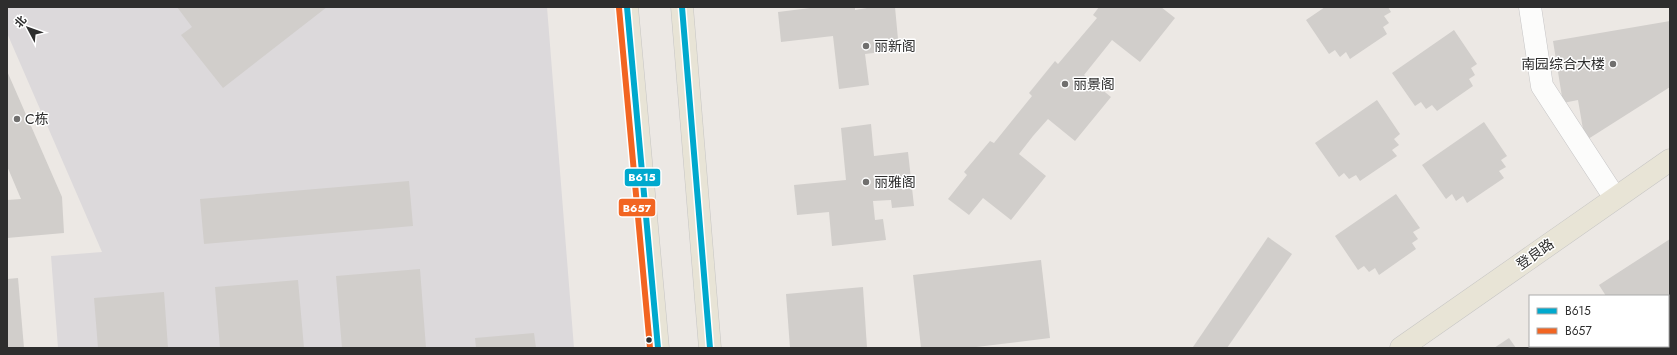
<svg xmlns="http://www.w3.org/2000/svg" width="1677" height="355" font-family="Jost,'Noto Sans SC',sans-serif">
  <rect width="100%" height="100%" fill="#ece8e4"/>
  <path fill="#dcd9db" d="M 7,7 L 547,7 L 574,348 L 58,348 L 51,256 L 102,252 L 7,33 Z"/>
  <g fill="#d1cecb">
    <path d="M 177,7 L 327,7 L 223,88 L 181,35 L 192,27 Z"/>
    <path d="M 809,7 L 855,7 L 855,10 L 873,7 L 895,7 L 899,50 L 865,54 L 869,85 L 839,89 L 833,36 L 781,42 L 778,12 L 810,8 Z"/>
    <path d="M 1099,7 L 1161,7 L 1175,18 L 1140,62 L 1112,40 L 1084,75 L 1111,97 L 1075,141 L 1048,119 L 1033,136 L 1019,154 L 1046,176 L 1011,220 L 983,198 L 969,215 L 948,199 L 967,175 L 964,172 L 990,141 L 994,143 L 1032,96 L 1029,93 L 1055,61 L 1058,64 L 1097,18 L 1093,15 Z"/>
    <path d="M 1325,7 L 1388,7 L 1391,12 L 1384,16 L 1389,23 L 1383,27 L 1387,34 L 1350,59 L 1346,52 L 1340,57 L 1335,50 L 1329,54 L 1306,20 Z"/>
    <path d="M 1670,21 L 1670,87 L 1585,141 L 1578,100 L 1563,103 L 1553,41 Z"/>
    <path d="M 1454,30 L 1477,64 L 1471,68 L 1475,75 L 1469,79 L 1473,86 L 1437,111 L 1432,105 L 1426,109 L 1421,102 L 1415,106 L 1392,73 Z"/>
    <path d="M 7,71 L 62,197 L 64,233 L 7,238 L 7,200 L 21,199 L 7,166 Z"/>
    <path d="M 1377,100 L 1400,134 L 1394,139 L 1399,145 L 1392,150 L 1397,156 L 1360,181 L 1356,175 L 1349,179 L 1344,173 L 1339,177 L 1315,143 Z"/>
    <path d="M 1484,122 L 1507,156 L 1501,160 L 1506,167 L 1499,171 L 1504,178 L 1467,203 L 1463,196 L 1456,201 L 1452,194 L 1446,199 L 1422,165 Z"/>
    <path d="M 871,124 L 874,156 L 908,152 L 914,206 L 892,208 L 891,200 L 873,201 L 875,220 L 883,219 L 886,240 L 832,246 L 829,212 L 797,215 L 794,185 L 846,180 L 841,128 Z"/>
    <path d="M 409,181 L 413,226 L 204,244 L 200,199 Z"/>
    <path d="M 1396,194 L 1420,228 L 1413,232 L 1418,239 L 1412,243 L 1416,249 L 1379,275 L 1375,268 L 1369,272 L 1364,266 L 1358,270 L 1335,236 Z"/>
    <path d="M 1268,237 L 1292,254 L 1227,348 L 1195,348 L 1193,347 Z"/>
    <path d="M 1670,239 L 1670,296 L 1668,297 L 1668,296 L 1606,296 L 1599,285 Z"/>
    <path d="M 1041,260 L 1050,338 L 968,348 L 921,348 L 913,275 Z"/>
    <path d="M 420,269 L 426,348 L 342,348 L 336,276 Z"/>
    <path d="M 18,278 L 24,348 L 7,348 L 7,279 Z"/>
    <path d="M 298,280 L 304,348 L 220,348 L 215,287 Z"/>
    <path d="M 863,287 L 867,348 L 790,348 L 786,294 Z"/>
    <path d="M 164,292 L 168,348 L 98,348 L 94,298 Z"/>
    <path d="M 534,333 L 536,348 L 476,348 L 475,338 Z"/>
    <path d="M 1509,338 L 1516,348 L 1494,348 Z"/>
    <path d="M 1551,346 L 1623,346 L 1624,348 L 1552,348 Z"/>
  </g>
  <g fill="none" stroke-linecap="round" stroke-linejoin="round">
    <defs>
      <path id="minor" d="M 1530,7 L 1542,86 L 1615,198"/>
      <g id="major">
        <path d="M 627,7 L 658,348"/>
        <path d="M 682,7 L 710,348"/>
        <path d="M 1401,348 L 1670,160"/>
      </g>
    </defs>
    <use href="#minor" stroke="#c5c4c5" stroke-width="23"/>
    <use href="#major" stroke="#c6c5c4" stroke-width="23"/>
    <use href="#minor" stroke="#fcfcfb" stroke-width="22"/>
    <use href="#major" stroke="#e8e4d6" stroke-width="22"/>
    <defs>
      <g id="bus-1">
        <path d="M 627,7 L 658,348"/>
        <path d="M 682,7 L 710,348"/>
      </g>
      <path id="bus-2" d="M 619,8 L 650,348"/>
    </defs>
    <use href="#bus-1" stroke="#fff" stroke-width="9"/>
    <use href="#bus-2" stroke="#fff" stroke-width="9"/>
    <use href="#bus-1" stroke="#00a9ce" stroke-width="6"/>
    <use href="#bus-2" stroke="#f26522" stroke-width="6"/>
  </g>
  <g fill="#706f6e" stroke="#fff" stroke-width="1.5">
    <circle cx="866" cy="46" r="4"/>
    <circle cx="1613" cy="64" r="4"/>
    <circle cx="1065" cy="84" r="4"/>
    <circle cx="17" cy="119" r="4"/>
    <circle cx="866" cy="182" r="4"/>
  </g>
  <circle fill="#2e2e2e" stroke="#fff" stroke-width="1.5" cx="649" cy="340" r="3.5"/>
  <g text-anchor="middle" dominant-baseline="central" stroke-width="3" stroke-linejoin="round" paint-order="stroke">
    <g font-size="14" fill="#2e2e2e" stroke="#fff" text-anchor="start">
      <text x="874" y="46">丽新阁</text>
      <text x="1605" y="64" text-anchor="end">南园综合大楼</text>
      <text x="1073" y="84">丽景阁</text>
      <text x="25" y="119">C栋</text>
      <text x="874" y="182">丽雅阁</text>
    </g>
    <g font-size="14" fill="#2e2e2e" stroke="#fff">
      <text transform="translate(1535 254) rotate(-35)">登良路</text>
    </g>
  </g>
  <g stroke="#fff" stroke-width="1.5">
    <rect x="624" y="168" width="37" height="19" rx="4" fill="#00a9ce"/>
    <rect x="618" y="198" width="38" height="19" rx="4" fill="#f26522"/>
  </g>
  <g font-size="11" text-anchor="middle" font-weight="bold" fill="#fff">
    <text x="642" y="181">B615</text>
    <text x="637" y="212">B657</text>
  </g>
  <rect width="1677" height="355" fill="none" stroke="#2e2e2e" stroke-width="16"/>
  <rect x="1529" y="295" width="140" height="52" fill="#ffffff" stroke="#ababab"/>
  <rect x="1537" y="308" width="20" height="6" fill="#00a9ce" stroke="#ababab"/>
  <text x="1565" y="315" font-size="12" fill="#2e2e2e">B615</text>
  <rect x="1537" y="328" width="20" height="6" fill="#f26522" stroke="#ababab"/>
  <text x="1565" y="335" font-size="12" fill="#2e2e2e">B657</text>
  <g transform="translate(28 28) rotate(311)" stroke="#ffffff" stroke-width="3" paint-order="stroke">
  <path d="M0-3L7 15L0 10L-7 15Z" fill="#2e2e2e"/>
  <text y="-6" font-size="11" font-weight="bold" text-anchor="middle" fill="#2e2e2e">北</text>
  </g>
</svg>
